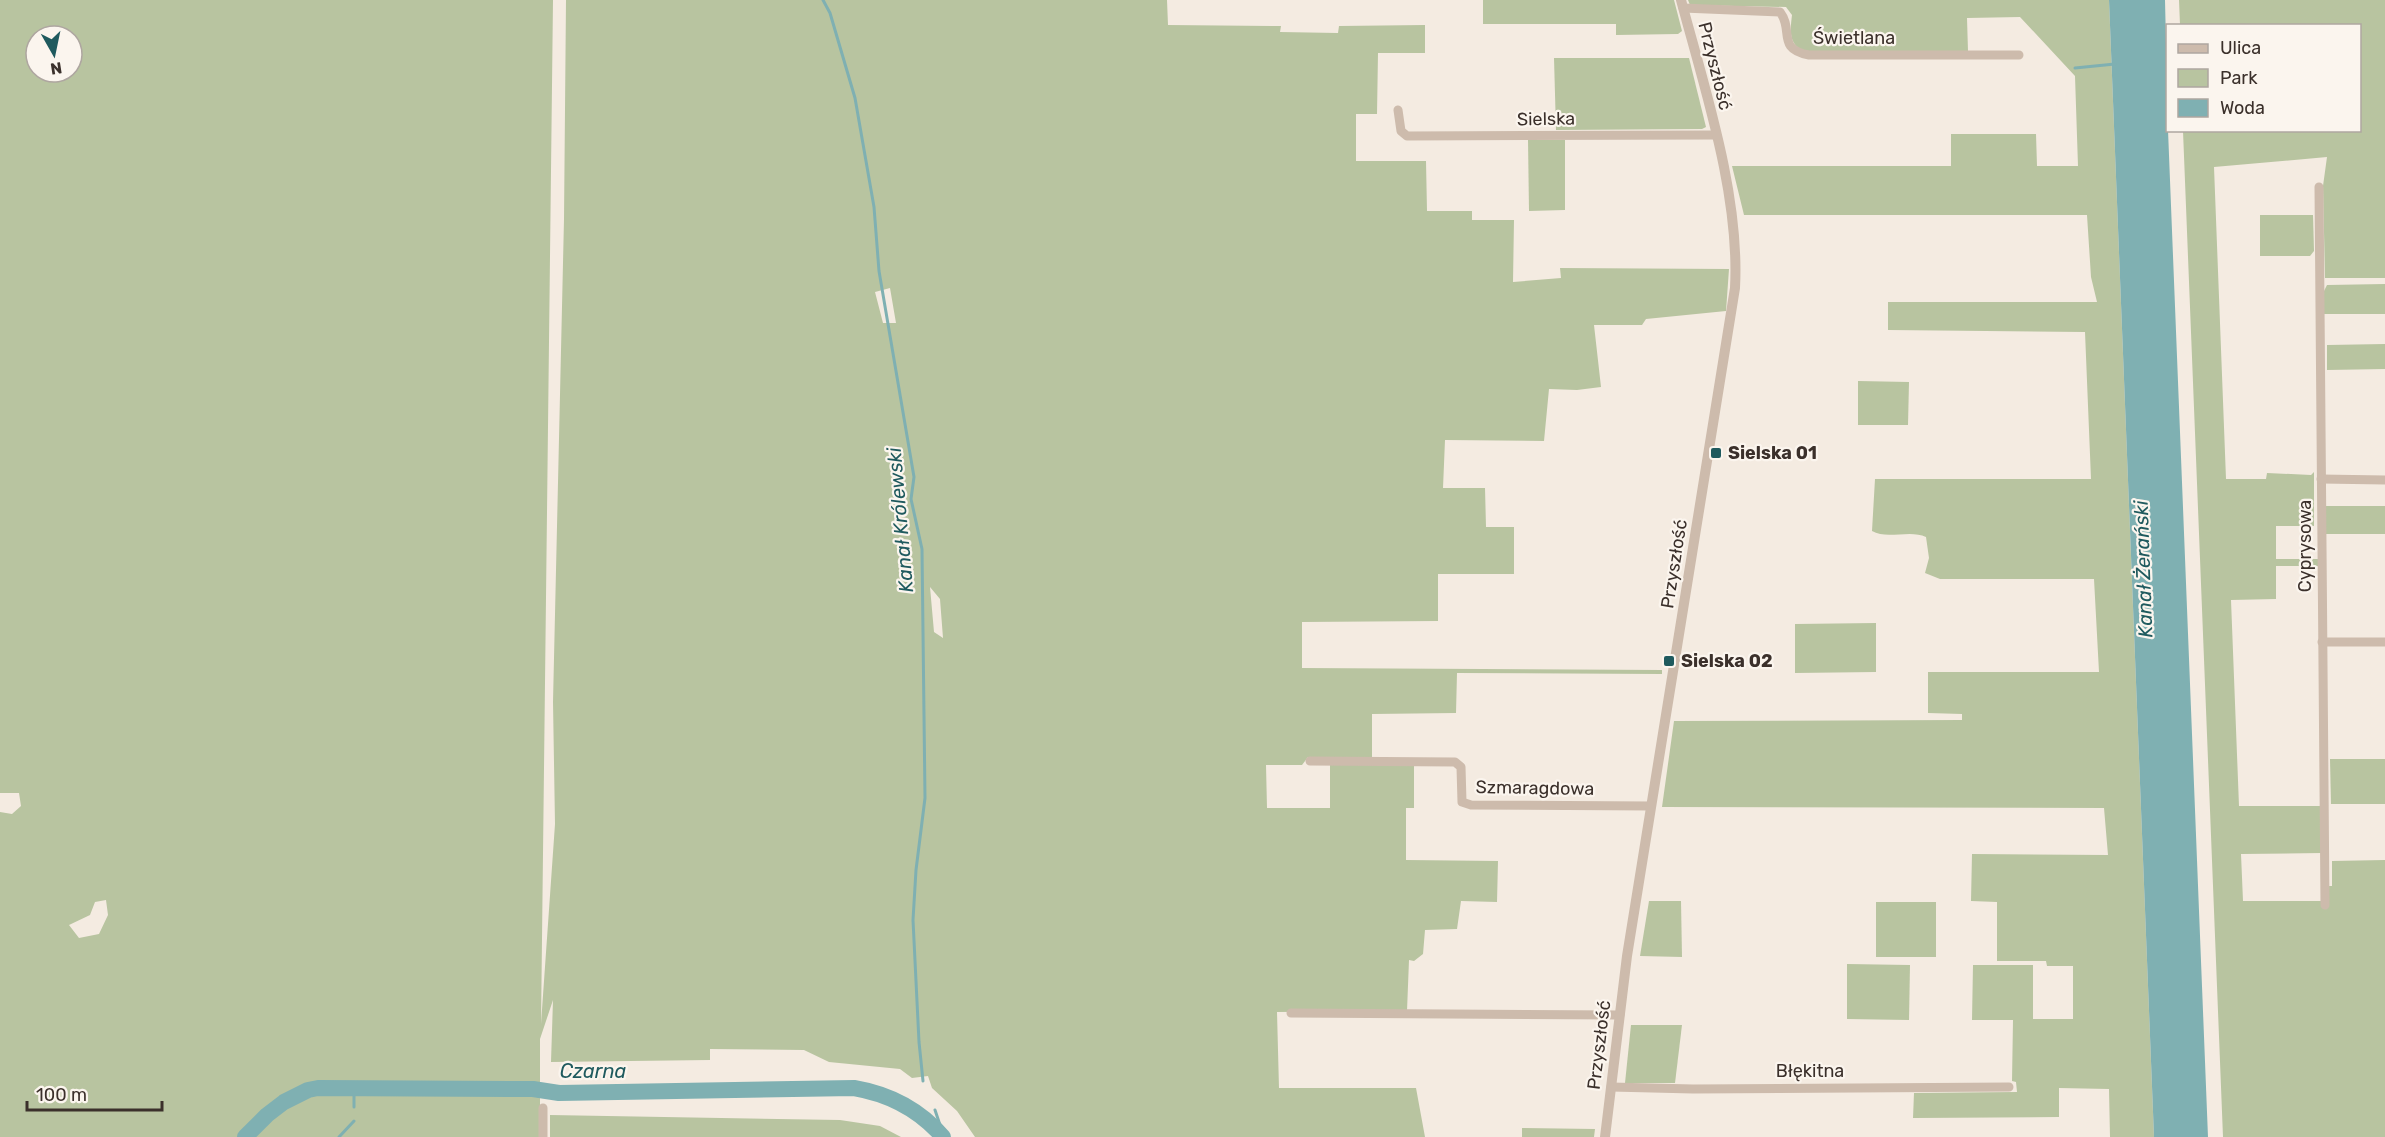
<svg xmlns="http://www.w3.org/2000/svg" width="2385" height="1137" font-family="Rubik,sans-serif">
  <rect width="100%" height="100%" fill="#f4ebe1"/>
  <g fill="#b8c4a0" fill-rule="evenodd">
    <path d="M 0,0 L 553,0 L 541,1024 L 555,824 L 553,702 L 564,219 L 566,0 L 1167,0 L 1168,25 L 1281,26 L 1280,32 L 1338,33 L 1339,26 L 1425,25 L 1425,53 L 1378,53 L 1377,114 L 1356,114 L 1356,161 L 1426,161 L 1427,211 L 1472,211 L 1472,220 L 1514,220 L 1513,282 L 1561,278 L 1560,268 L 1729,269 L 1726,311 L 1646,319 L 1642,325 L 1594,325 L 1601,387 L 1577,390 L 1549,389 L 1544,441 L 1445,440 L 1443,488 L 1485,488 L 1486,527 L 1514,527 L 1514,574 L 1438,574 L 1438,621 L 1302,622 L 1302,668 L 1662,670 L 1662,674 L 1457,673 L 1456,713 L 1372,714 L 1372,757 L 1308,757 L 1302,765 L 1266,765 L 1267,808 L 1330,808 L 1330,765 L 1414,765 L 1414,808 L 1406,808 L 1406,860 L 1498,861 L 1497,902 L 1461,901 L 1457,929 L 1425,930 L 1423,954 L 1414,961 L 1409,960 L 1407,1011 L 1277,1012 L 1279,1088 L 1416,1088 L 1425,1137 L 975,1137 L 957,1111 L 932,1088 L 928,1076 L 912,1078 L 900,1069 L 829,1062 L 804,1050 L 710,1049 L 710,1060 L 551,1062 L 553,1000 L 540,1039 L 540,1137 L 0,1137 L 0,812 L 12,814 L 21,806 L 19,793 L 0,793 ZM 36,36 L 72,36 L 72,72 L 36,72 ZM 890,288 L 896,323 L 883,323 L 875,292 ZM 930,587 L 940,599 L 943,638 L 934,632 ZM 106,900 L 108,915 L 99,934 L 79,938 L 69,925 L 90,915 L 95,902 Z"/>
    <path d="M 1483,0 L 1674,0 L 1682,31 L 1678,34 L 1616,35 L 1616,24 L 1483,24 Z"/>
    <path d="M 1688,0 L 2109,0 L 2154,1137 L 2110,1137 L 2109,1089 L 2059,1088 L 2059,1117 L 1913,1118 L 1914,1093 L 2017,1092 L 2016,1082 L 2012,1081 L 2013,1020 L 1972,1020 L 1973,965 L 2033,965 L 2033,1019 L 2073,1019 L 2073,966 L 2047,966 L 2046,961 L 1997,961 L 1997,902 L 1971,901 L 1972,854 L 2108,855 L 2104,808 L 1662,807 L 1674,721 L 1962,720 L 1962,714 L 1928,713 L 1928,672 L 2099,672 L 2094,579 L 1940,579 L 1925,573 L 1929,558 L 1926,537 C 1910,529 1887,540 1872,531 L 1875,479 L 2091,479 L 2085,332 L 1888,330 L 1888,302 L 2097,302 L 2091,277 L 2087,215 L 1744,215 L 1732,166 L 1951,166 L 1951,134 L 2036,134 L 2037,166 L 2078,166 L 2075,76 L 2020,17 L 1967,18 L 1968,51 L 1808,52 C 1788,47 1790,32 1792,15 L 1786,7 L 1690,5 Z"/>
    <path d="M 2179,0 L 2385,0 L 2385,278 L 2325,278 L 2323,186 L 2327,157 L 2214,167 L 2226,479 L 2266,479 L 2267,473 L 2311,475 L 2314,472 L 2314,526 L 2276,526 L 2276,559 L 2319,559 L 2319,566 L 2276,566 L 2276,599 L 2231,600 L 2239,806 L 2321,806 L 2322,853 L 2241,854 L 2243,901 L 2329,901 L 2328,886 L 2332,886 L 2332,861 L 2385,860 L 2385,1137 L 2223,1137 L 2183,131 L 2360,130 L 2360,26 L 2180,25 Z"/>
    <path d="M 1554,58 L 1689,58 L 1706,127 L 1702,129 L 1556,130 Z"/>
    <path d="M 1528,140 L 1565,140 L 1565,210 L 1529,211 Z"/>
    <path d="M 2260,215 L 2313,215 L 2314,251 L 2310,256 L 2260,256 Z"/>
    <path d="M 2385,284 L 2385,314 L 2323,314 L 2323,293 L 2327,285 Z"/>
    <path d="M 2385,344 L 2385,369 L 2327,370 L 2327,345 Z"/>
    <path d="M 1858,381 L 1909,382 L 1908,425 L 1858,425 Z"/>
    <rect x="2325" y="506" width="60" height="28"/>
    <path d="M 1876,623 L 1876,672 L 1795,673 L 1795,624 Z"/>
    <path d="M 2330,759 L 2385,759 L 2385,804 L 2331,804 Z"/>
    <path d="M 1649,901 L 1681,901 L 1682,957 L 1640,956 Z"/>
    <rect x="1876" y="902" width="60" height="55"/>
    <path d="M 1847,964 L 1910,965 L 1909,1020 L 1847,1019 Z"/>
    <path d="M 1631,1025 L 1682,1025 L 1675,1083 L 1625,1083 Z"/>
    <path d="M 550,1115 L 840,1120 L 880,1126 L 901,1137 L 550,1137 Z"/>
    <path d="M 1522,1128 L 1595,1129 L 1594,1137 L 1522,1137 Z"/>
  </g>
  <path fill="#7fb0b2" d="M 2109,0 L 2165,0 L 2168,130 L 2208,1137 L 2154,1137 Z"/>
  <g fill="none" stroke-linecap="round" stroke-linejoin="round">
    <g stroke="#7fb0b2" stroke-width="3">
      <path d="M 823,0 L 830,13 L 855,98 L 874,207 L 879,271 L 914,477 L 911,499 L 922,549 L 925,798 L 916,870 L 913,920 L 919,1042 L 923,1081"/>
      <path d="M 2075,68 L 2115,64"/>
      <path d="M 354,1107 L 354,1089"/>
      <path d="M 935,1110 L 944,1137"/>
      <path d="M 339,1137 L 354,1121"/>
    </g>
    <path stroke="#7fb0b2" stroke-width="16" d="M 245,1137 L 267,1115 L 284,1102 L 308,1090 L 318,1088 L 533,1089 L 559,1093 L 854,1088 C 889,1094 919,1109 943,1137"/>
    <g stroke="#cdbbac" stroke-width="9">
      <path d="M 1683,8 L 1780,12 C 1794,30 1776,49 1809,55 L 2019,55"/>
      <path d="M 1398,110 L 1401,131 L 1407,136 L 1715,135"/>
      <path d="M 2319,187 L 2325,905"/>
      <path d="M 2321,479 L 2385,480"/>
      <path d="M 2322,642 L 2385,642"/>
      <path d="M 1310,761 L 1455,762 L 1461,767 L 1462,802 L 1471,805 L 1651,806"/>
      <path d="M 1291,1013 L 1620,1015"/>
      <path d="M 1611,1087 L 1693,1089 L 2009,1087"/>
      <path d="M 543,1137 L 543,1108"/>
    </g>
    <path stroke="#cdbbac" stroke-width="10" d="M 1605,1137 L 1627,956 L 1735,288 C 1740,195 1705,90 1681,0"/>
  </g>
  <g fill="#1f5a5e" stroke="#fbf5ee" stroke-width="2">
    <rect x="1710" y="447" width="12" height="12" rx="3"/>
    <rect x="1663" y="655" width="12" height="12" rx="3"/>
  </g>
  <g text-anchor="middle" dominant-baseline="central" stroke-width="4.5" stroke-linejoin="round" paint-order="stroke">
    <g font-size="18" fill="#3b302b" stroke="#fbf5ee">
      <text x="1854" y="38">Świetlana</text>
      <text transform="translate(1715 66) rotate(76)">Przyszłość</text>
      <text transform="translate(1546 119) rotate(-1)">Sielska</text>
      <text transform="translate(2305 546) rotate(-90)">Cyprysowa</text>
      <text transform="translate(1674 564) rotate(-81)">Przyszłość</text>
      <text transform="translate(1535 788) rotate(1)">Szmaragdowa</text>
      <text transform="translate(1599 1045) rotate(-83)">Przyszłość</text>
      <text x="1810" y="1071">Błękitna</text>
    </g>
    <g font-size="18" font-weight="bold" fill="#3b302b" stroke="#fbf5ee" text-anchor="start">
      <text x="1728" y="453">Sielska 01</text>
      <text x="1681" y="661">Sielska 02</text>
    </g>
    <g font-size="20" font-style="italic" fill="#1f5a5e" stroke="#fbf5ee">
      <text transform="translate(900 520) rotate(-95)">Kanał Królewski</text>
      <text transform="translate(2143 569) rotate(-92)">Kanał Żerański</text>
      <text x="593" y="1071">Czarna</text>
    </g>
  </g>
  <rect x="2166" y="24" width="195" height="108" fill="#fbf5ee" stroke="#aea6a0" stroke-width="1.5"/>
  <rect x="2178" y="44" width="30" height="9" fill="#cdbbac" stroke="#aea6a0" stroke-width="1.5"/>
  <text x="2220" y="54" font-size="18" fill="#3b302b">Ulica</text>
  <rect x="2178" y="69" width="30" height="18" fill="#b8c4a0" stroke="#aea6a0" stroke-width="1.5"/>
  <text x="2220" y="84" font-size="18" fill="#3b302b">Park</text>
  <rect x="2178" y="99" width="30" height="18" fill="#7fb0b2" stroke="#aea6a0" stroke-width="1.5"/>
  <text x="2220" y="114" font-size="18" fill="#3b302b">Woda</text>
  <g transform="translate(54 54) rotate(171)"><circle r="28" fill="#fbf5ee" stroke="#aea6a0" stroke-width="1.5"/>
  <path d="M0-4.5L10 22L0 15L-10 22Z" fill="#1f5a5e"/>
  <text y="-9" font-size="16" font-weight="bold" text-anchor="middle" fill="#3b302b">N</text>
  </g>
  <path d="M27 1101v9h135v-9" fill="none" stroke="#3b302b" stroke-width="3"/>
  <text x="36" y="1101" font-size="18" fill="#3b302b" stroke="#fbf5ee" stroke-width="4.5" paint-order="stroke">100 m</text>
</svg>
